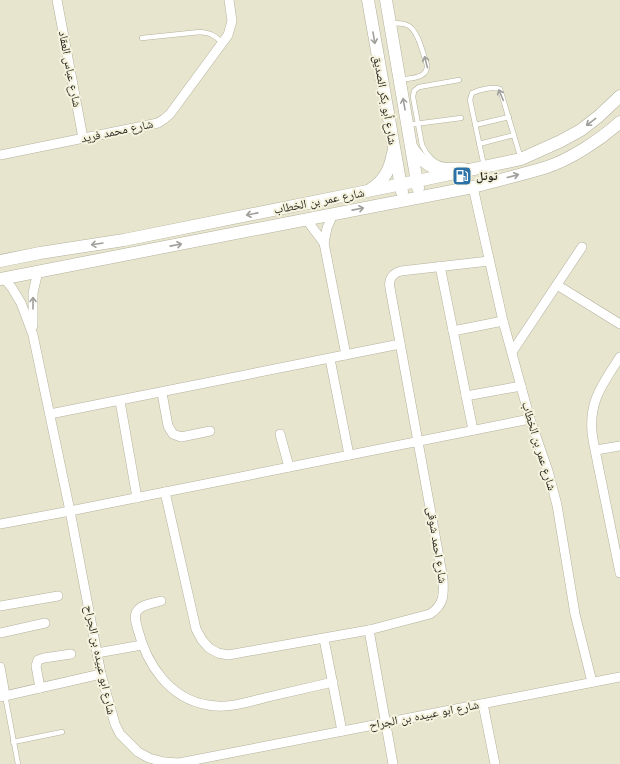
<svg xmlns="http://www.w3.org/2000/svg" width="620" height="764" font-family="Arial,'Noto Naskh Arabic',sans-serif">
  <rect width="100%" height="100%" fill="#e8e5cf"/>
  <g fill="none" stroke-linecap="round" stroke-linejoin="round">
    <defs>
      <g id="lane">
        <path d="M 391,23 C 396,23 402,23 407,25 C 418,29 423,54 427,65 C 428,79 410,78 400,80"/>
        <path d="M 142,38 L 200,32 C 210,33 215,35 222,43"/>
        <path d="M 459,80 L 419,87 L 414,91 L 413,97 L 422,145 C 426,154 434,164 445,165 C 454,166 461,163 470,167"/>
        <path d="M 407,125 L 461,118"/>
        <path d="M 475,125 L 509,117"/>
        <path d="M 479,144 L 514,135"/>
        <path d="M 484,166 L 470,100 L 472,93 C 479,90 493,86 500,89 L 521,159"/>
        <path d="M 5,695 L 18,764"/>
        <path d="M 13,742 L 62,732"/>
      </g>
      <g id="street">
        <path d="M 57,0 L 83,138"/>
        <path d="M 0,155 L 158,123 L 164,119 L 170,114 L 228,35 L 232,21 L 229,0"/>
        <path d="M 473,187 L 503,321 L 530,419 L 548,471 L 557,505 L 575,614 L 592,682"/>
        <path d="M 333,214 L 327,228 L 324,243 L 346,355"/>
        <path d="M 306,219 L 324,243"/>
        <path d="M 440,266 L 473,430"/>
        <path d="M 4,278 L 12,288 L 21,303 L 33,335 L 70,511 L 101,674 L 115,724 L 120,734 L 138,752 L 149,758 L 164,762 L 179,763 L 620,677"/>
        <path d="M 557,285 L 620,324"/>
        <path d="M 33,326 L 33,293 L 38,271"/>
        <path d="M 453,331 L 503,321"/>
        <path d="M 512,352 L 582,247"/>
        <path d="M 620,357 C 601,386 587,404 593,440 L 620,573"/>
        <path d="M 330,359 L 349,455"/>
        <path d="M 162,393 L 168,426 L 173,434 L 181,437 L 210,431"/>
        <path d="M 466,396 L 521,386"/>
        <path d="M 120,401 L 137,498"/>
        <path d="M 50,414 L 400,344"/>
        <path d="M 280,434 L 289,467"/>
        <path d="M 596,450 L 620,446"/>
        <path d="M 165,492 L 196,629 L 202,640 L 209,648 L 218,653 L 228,655 L 369,630 L 430,614 C 444,605 444,595 443,579 L 390,288 C 388,279 393,273 401,271 L 489,261"/>
        <path d="M 0,524 L 70,511 L 530,419"/>
        <path d="M 161,601 C 154,603 143,604 138,610 C 133,615 136,623 138,630 C 147,665 170,699 208,705 C 228,709 248,702 268,697 C 289,692 311,687 333,682"/>
        <path d="M 0,606 L 58,596"/>
        <path d="M 369,630 L 393,764"/>
        <path d="M 0,633 L 45,623"/>
        <path d="M 324,639 L 342,731"/>
        <path d="M 97,653 L 142,645"/>
        <path d="M 0,667 L 5,695"/>
        <path d="M 40,688 L 36,666 L 38,660 L 44,658 L 71,654"/>
        <path d="M 0,697 L 101,674"/>
        <path d="M 483,704 L 495,764"/>
      </g>
      <g id="secondary">
        <path d="M 368,0 L 402,192"/>
        <path d="M 386,0 L 418,188"/>
        <path d="M 412,148 C 422,163 433,169 450,173"/>
        <path d="M 371,189 C 385,180 390,169 393,153"/>
        <path d="M 0,261 L 40,253 L 124,240 L 417,181 L 521,159 L 561,141 L 581,130 L 599,116 L 620,96"/>
        <path d="M 0,279 L 473,187 C 496,181 520,175 544,168 C 570,160 600,140 620,122"/>
      </g>
    </defs>
    <use href="#lane" stroke="#b4b19c" stroke-width="5.5"/>
    <use href="#street" stroke="#b4b19c" stroke-width="10"/>
    <use href="#secondary" stroke="#b4b19c" stroke-width="13"/>
    <use href="#lane" stroke="#fff" stroke-width="4.5"/>
    <use href="#street" stroke="#fff" stroke-width="9"/>
    <use href="#secondary" stroke="#fff" stroke-width="12"/>
  </g>
  <defs><path id="oneway-shaft" d="M-6 0H5M1.5-3L5.5 0L1.5 3" fill="none" stroke-width="1.6" stroke-linecap="round" stroke-linejoin="round"/></defs>
  <g stroke="#a09f9c">
    <use href="#oneway-shaft" transform="translate(374 38) rotate(80)"/>
    <use href="#oneway-shaft" transform="translate(426 62) rotate(-105)"/>
    <use href="#oneway-shaft" transform="translate(501 95) rotate(-113)"/>
    <use href="#oneway-shaft" transform="translate(404 104) rotate(-100)"/>
    <use href="#oneway-shaft" transform="translate(591 122) rotate(143)"/>
    <use href="#oneway-shaft" transform="translate(513 176) rotate(-15)"/>
    <use href="#oneway-shaft" transform="translate(358 209) rotate(-11)"/>
    <use href="#oneway-shaft" transform="translate(252 214) rotate(169)"/>
    <use href="#oneway-shaft" transform="translate(97 244) rotate(171)"/>
    <use href="#oneway-shaft" transform="translate(176 245) rotate(-11)"/>
    <use href="#oneway-shaft" transform="translate(33 303) rotate(-90)"/>
  </g>
  <defs>
    <symbol id="fuel-square" viewBox="-11 -11 22 22"><rect x="-9" y="-9" width="18" height="18" rx="4" fill="#2c72a6" stroke="#f5f2dd"/><path d="M-5.5-6h7V0h2V4h1.3V-2.5L3-4.5l.8-.8L6-3V5H2.5V1h-1V6h-7ZM-4.2-4.7v3.2H.2V-4.7Z" fill="#fff"/></symbol>
  </defs>
  <g fill-rule="evenodd">
    <use href="#fuel-square" x="451" y="165" width="22" height="22"/>
  </g>
  <g text-anchor="middle" dominant-baseline="central" stroke-width="4" stroke-linejoin="round" paint-order="stroke">
    <g font-size="12" fill="#2b2a22" stroke="#f5f2dd">
      <text transform="translate(70 69) rotate(79)">شارع عباس العقاد</text>
      <text transform="translate(385 100) rotate(80)">شارع أبو بكر الصديق</text>
      <text transform="translate(117 131) rotate(-12)">شارع محمد فريد</text>
      <text transform="translate(319 201) rotate(-11)">شارع عمر بن الخطاب</text>
      <text transform="translate(539 446) rotate(73)">شارع عمر بن الخطاب</text>
      <text transform="translate(437 545) rotate(81)">شارع احمد شوقى</text>
      <text transform="translate(100 660) rotate(78)">شارع ابو عبيده بن الجراح</text>
      <text transform="translate(424 715) rotate(-11)">شارع ابو عبيده بن الجراح</text>
    </g>
    <g font-size="12" font-weight="bold" fill="#2b2a22" stroke="#f5f2dd" text-anchor="start">
      <text x="476" y="176">توتل</text>
    </g>
  </g>
</svg>
